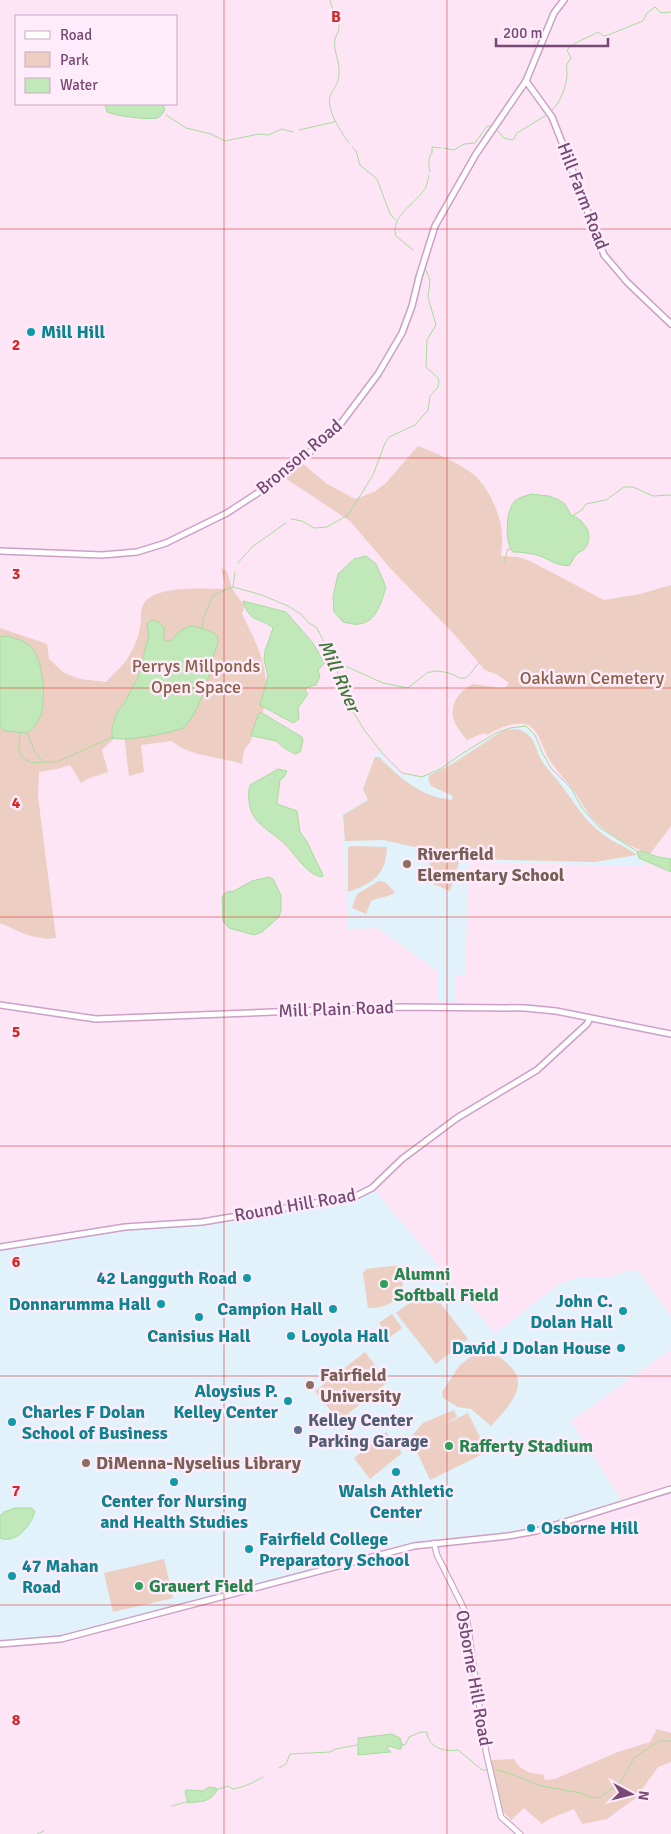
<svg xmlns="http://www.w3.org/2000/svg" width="671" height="1834" font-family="Signika,sans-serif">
  <rect width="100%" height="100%" fill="#fde5f6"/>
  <g fill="#e1f2fa">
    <path d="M 517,726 L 526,726 L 530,729 L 550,768 L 571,788 L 582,808 L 599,827 L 648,858 L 642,867 L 635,866 L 469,862 L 465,976 L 455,976 L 455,1001 L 437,1001 L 438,971 L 377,928 L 348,929 L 342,814 L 367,799 L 362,789 L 377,750 L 401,774 L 422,777 L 440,769 L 463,753 L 496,734 Z"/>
    <path d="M 374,1189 L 495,1334 L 559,1284 L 576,1278 L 608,1277 L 637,1269 L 671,1316 L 671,1349 L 571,1421 L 622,1501 L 528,1530 L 434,1539 L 376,1550 L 290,1576 L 60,1635 L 38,1639 L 0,1640 L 0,1248 L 151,1227 L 193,1226 L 277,1210 L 344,1202 L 358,1199 Z"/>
  </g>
  <g fill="#eccec2">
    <path d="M 418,446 C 436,453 457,462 473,474 C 488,486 502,517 502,536 C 503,543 501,550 501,556 L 518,557 L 530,561 L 604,600 L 640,594 L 671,585 L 671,826 L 650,854 C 630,847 606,834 592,818 C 585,810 580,799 573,790 C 565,779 556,770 549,759 C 543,750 540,733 530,726 C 519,719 497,729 487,735 L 484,733 L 467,740 C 463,735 458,729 455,723 C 448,706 458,691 473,684 L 501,688 L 506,687 L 509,683 L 498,675 L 485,670 L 453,633 L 390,568 L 350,521 L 285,478 L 301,462 L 327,484 L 355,499 L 374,492 L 386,483 Z"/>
    <path d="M 221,568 L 227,571 C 230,585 234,595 245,605 L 242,614 C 257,644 270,668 265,703 C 263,716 254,730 250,743 C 243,748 243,756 242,764 C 219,756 190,757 172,741 L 141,745 L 144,772 L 129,776 L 124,735 L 119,734 L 102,750 L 108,772 L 87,779 L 81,783 L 70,765 L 57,769 L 39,772 L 38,796 L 56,938 L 47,939 L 27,935 L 0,923 L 0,628 L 47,644 L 49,659 L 64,673 L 80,679 L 106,682 C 113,673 123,667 129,656 C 134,648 139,636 140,627 C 142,621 140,614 142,608 C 148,584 205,589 224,589 L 225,585 Z"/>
    <path d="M 517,729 C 538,736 533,748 544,764 C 549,771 556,778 561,785 C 574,802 586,823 604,835 C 614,843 627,847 637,855 L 595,862 L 470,859 L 383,840 L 345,841 L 343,815 L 368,800 L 363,789 L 375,757 L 379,757 C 400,778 421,797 452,800 L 453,796 L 431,786 L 428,778 L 430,775 L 452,764 L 499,733 L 505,730 Z"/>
    <path d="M 351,846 L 387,847 C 386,874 374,883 348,892 L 348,848 Z"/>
    <path d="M 430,855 L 457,858 L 459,862 L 450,891 L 433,884 L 429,873 Z"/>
    <path d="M 379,881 L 385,882 L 395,892 C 387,898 379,897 371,901 L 366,914 L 352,908 L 357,894 Z"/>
    <path d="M 401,1265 C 408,1293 397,1308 368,1308 L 363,1273 L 366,1269 Z"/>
    <path d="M 429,1288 L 468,1339 L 436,1364 L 396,1313 Z"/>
    <path d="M 392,1314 L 402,1328 L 390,1337 L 379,1323 Z"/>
    <path d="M 483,1347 C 492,1353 502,1358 509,1365 C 532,1386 505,1410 491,1426 L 471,1409 L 458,1407 L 443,1398 L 442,1392 L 459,1366 Z"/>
    <path d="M 365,1352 L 388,1382 L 339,1421 L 315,1391 Z"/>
    <path d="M 454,1410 L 457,1417 L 441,1426 L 468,1413 L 487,1452 L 430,1480 L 412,1441 L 409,1444 L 405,1444 L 423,1423 Z"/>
    <path d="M 386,1432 L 402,1453 L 370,1479 L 354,1458 Z"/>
    <path d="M 164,1559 L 173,1598 L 113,1612 L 104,1573 Z"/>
    <path d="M 657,1729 L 671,1733 L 671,1762 L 658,1767 L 636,1798 L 619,1810 L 607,1819 L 582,1824 L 574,1809 L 549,1819 L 542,1824 L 524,1808 L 511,1820 L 503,1811 L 491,1760 L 514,1759 C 519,1770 532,1775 543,1774 L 545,1780 L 555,1779 L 618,1752 L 650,1742 Z"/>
  </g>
  <g fill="#c1e8b8" stroke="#a8db9e">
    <path d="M 105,104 L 162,104 L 165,109 C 163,113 161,117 157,118 C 148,120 116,116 107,112 Z"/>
    <path d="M 531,494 L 549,496 L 559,500 L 565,504 L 571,515 C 584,520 594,533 586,547 C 584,551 580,551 577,554 C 574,557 572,561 570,565 C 559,568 548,558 537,555 C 529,553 521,552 513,552 C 504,542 506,509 515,501 C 519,497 526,496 531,494 Z"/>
    <path d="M 366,556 L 376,564 L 386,587 C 382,600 377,622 359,624 C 354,625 348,623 343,622 L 334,612 L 333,597 L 338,574 L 354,559 Z"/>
    <path d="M 243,601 L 286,612 L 312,642 L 325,663 L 318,670 L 320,676 L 316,685 L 308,687 L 305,690 L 308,694 L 298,708 L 299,719 L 293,723 L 260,705 L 268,676 L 264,660 L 265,651 L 273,628 C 259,616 251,625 243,601 Z"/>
    <path d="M 152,620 L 160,623 L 164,628 L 164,641 L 171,641 L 179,632 L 189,626 C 195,626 214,631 217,636 C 220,641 216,649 214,654 C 210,675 199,714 183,728 C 170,733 125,742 112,738 L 112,728 L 117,712 L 125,702 L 138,677 L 149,635 L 147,624 Z"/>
    <path d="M 8,636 C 13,638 21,640 26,643 C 44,653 46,697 41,715 C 38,723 33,728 27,733 L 5,731 L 0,726 L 0,637 Z"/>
    <path d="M 259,713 L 262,713 L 302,737 L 303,741 L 300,752 L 295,754 L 284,748 L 276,741 L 253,736 L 251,735 Z"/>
    <path d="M 278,769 L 287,771 L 284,777 L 280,780 L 277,804 L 297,811 L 300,832 L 307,842 L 323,875 L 322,877 C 307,875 295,854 285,844 C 276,835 263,829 255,818 C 249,810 247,795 250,785 Z"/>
    <path d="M 641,851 L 658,857 L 671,859 L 671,872 L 639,858 L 637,852 Z"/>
    <path d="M 269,877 L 273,879 L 281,895 L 281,910 L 279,917 L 262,932 L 254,935 L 229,928 L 223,921 L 222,897 L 226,892 L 234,891 L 252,881 Z"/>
    <path d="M 15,1508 L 31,1508 L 35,1511 C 31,1526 16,1544 0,1538 L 0,1516 L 4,1512 Z"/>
    <path d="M 392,1734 L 400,1738 L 402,1745 L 401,1749 L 397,1749 L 396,1748 L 388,1746 L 387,1748 L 391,1752 L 358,1755 L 358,1738 Z"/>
    <path d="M 209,1787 L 216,1788 L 217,1790 C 210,1803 201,1801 188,1803 L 185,1792 L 186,1790 L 203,1791 Z"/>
  </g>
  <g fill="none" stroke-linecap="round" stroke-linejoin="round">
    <g stroke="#a8db9e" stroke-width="1">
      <path d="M 330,0 C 331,9 340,19 339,28 C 339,32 336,35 335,39 C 333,51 340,62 339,73 C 339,82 335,87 331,94 C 324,108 342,133 349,143"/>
      <path d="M 551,111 C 560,105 568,83 567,72 C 567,69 566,67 567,64 L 571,58 L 567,50 C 575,41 588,38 598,32 L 604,36 L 608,35 L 643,21 L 647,13 L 655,7 L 661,13 L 671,12"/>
      <path d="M 166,115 L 186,128 L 211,134 L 225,141 L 259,134 L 268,135 L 282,129 L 293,132"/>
      <path d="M 299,130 L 334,122"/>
      <path d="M 497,130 L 504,138 L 513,140 L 517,133 L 548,114"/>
      <path d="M 352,147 L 356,151 L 360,165 L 377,179 L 390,214 L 396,220"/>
      <path d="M 444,148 L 454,150 L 464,144 L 475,143 L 487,126 L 490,126"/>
      <path d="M 430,172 C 429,166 427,159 432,153 L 432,147 L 441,148"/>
      <path d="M 413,250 L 396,236 C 389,217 418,202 426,187 C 427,184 428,179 429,175"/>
      <path d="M 572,516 L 582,510 L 586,504 L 606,500 L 624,487 L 633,487 L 653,496 L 671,495"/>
      <path d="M 291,519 L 302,521 L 314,528 L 327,527 L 348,515 L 373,475 L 385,443 L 389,437 L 415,425 L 428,410 L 430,396 L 438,387 L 439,382 L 438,378 L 426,367 L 427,340 L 436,325 L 428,297 L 430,280 L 426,270"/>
      <path d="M 504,562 L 508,549 L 511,549"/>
      <path d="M 238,563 L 252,547 L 286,523"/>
      <path d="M 233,587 L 235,572"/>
      <path d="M 202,628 L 204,616 L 213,596 L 218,593 L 233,587 L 262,595 L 288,606 L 301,614 L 308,622 L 317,628 L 333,660 L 350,707 L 365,731 L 383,754 L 402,773 L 422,777 L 440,769 L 463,753 L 496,733 L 510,728 L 526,726 L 535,735 L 542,752 L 551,768 L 571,788 L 582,808 L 599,827 L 638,852"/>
      <path d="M 334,661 L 383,683 L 408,688 L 428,672 C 431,673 433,671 436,671 C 439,671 445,672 448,673 C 455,674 459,681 467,677 C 470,675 475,666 480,662"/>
      <path d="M 21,732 C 20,738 18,744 19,750 C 21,761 33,765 43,762"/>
      <path d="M 27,733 L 35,752 L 43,762 L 56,762 L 113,737"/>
      <path d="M 402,1745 L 406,1744 L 409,1737 L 421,1732 L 427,1732 C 428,1748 445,1752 458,1750 L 482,1770 L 486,1770"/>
      <path d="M 279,1768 L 286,1764 L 290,1754 L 330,1752 L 336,1749 L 357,1745"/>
      <path d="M 496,1770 L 509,1773 L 541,1786 L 581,1793 L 594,1798 L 600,1797 L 620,1783 L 634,1758 L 659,1741 L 671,1741"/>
      <path d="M 216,1790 L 228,1786 L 233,1789 C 244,1787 253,1783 263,1777"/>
      <path d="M 172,1806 L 189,1801"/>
      <path d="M 37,1834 L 44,1831"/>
    </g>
    <defs>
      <path id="tertiary" d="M 434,1543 L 437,1555 L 466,1613 L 486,1752 L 501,1817 L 520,1834"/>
      <g id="secondary">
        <path d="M 526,81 L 552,117 L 565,150 L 604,255 L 627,282 L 671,324"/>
        <path d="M 0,551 L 102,555 L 137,552 L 166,543 L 227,513 L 273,483 L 336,430 L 378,374 L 402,333 L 412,306 L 419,277 L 435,226 L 476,154 L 526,81 L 554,13 L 564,0"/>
        <path d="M 0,1005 L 96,1019 L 401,1007 L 525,1008 L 556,1011 L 671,1034"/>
        <path d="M 0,1247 L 125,1227 L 202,1222 L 356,1196 L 372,1188 L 402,1159 L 457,1118 L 537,1070 L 587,1024 L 590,1018"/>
        <path d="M 0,1644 L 61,1639 L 414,1546 L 508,1536 L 536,1531 L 671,1489"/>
      </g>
    </defs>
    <use href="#tertiary" stroke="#cea8c9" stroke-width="7"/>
    <use href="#secondary" stroke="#cca0c7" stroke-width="8"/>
    <use href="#tertiary" stroke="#fff" stroke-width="4.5"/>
    <use href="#secondary" stroke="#fff" stroke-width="5"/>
  </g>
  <path fill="none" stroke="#d62828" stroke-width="1" stroke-opacity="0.55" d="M 224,0 L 224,1834M 447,0 L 447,1834M 0,229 L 671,229M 0,458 L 671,458M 0,688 L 671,688M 0,917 L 671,917M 0,1146 L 671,1146M 0,1376 L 671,1376M 0,1605 L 671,1605"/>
  <g fill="#0f9aa8" stroke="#ffecfa" stroke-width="2">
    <circle cx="31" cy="332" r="5"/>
    <circle cx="247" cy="1278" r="5"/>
    <circle cx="161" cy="1304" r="5"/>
    <circle cx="333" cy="1309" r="5"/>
    <circle cx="623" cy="1311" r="5"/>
    <circle cx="199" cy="1317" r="5"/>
    <circle cx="291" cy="1336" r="5"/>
    <circle cx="621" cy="1348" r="5"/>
    <circle cx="288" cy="1401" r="5"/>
    <circle cx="12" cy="1422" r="5"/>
    <circle cx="396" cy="1472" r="5"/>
    <circle cx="174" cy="1482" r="5"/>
    <circle cx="531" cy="1528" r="5"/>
    <circle cx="249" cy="1549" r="5"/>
    <circle cx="12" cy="1576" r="5"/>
  </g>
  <g fill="#8d6e63" stroke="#ffecfa" stroke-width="2">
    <circle cx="407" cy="864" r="5"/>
    <circle cx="310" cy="1385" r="5"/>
    <circle cx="86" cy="1463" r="5"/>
  </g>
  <g fill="#2e9e5b" stroke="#ffecfa" stroke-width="2">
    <circle cx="384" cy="1284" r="5"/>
    <circle cx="449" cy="1446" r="5"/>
    <circle cx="139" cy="1586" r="5"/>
  </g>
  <circle fill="#5c6f8a" stroke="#ffecfa" stroke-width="2" cx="298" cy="1430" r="5"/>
  <g text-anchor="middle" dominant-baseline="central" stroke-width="5" stroke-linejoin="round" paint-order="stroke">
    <g font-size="18" fill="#784876" stroke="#ffecfa">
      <text transform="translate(583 196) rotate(69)">Hill Farm Road</text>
      <text transform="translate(299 457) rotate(-40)">Bronson Road</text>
      <text transform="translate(336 1009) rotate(-2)">Mill Plain Road</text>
      <text transform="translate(295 1205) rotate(-10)">Round Hill Road</text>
      <text transform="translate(474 1678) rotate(80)">Osborne Hill Road</text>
    </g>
    <g font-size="18" font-weight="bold" fill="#0d838f" stroke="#ffecfa" text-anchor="start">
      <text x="41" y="332">Mill Hill</text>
      <text x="237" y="1278" text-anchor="end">42 Langguth Road</text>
      <text x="613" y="1301" text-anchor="end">John C.<tspan x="613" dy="21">Dolan Hall</tspan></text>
      <text x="151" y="1304" text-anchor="end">Donnarumma Hall</text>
      <text x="323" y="1309" text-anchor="end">Campion Hall</text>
      <text x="199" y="1336" text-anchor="middle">Canisius Hall</text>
      <text x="301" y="1336">Loyola Hall</text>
      <text x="611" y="1348" text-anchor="end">David J Dolan House</text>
      <text x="278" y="1391" text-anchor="end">Aloysius P.<tspan x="278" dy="21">Kelley Center</tspan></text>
      <text x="22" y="1412">Charles F Dolan<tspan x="22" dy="21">School of Business</tspan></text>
      <text x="396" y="1491" text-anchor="middle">Walsh Athletic<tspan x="396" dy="21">Center</tspan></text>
      <text x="174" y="1501" text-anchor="middle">Center for Nursing<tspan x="174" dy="21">and Health Studies</tspan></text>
      <text x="541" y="1528">Osborne Hill</text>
      <text x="259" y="1539">Fairfield College<tspan x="259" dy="21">Preparatory School</tspan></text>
      <text x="22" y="1566">47 Mahan<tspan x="22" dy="21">Road</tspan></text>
    </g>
    <g font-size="18" fill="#8a5f45" stroke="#ffecfa">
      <text x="196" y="666">Perrys Millponds<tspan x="196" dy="21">Open Space</tspan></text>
      <text x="592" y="678">Oaklawn Cemetery</text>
    </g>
    <g font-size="18" font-weight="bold" fill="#785e54" stroke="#ffecfa" text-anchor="start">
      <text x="417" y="854">Riverfield<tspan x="417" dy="21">Elementary School</tspan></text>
      <text x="320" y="1375">Fairfield<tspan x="320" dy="21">University</tspan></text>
      <text x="96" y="1463">DiMenna-Nyselius Library</text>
    </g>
    <g font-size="18" font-weight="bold" fill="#27864d" stroke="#ffecfa" text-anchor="start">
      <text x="394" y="1274">Alumni<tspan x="394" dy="21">Softball Field</tspan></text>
      <text x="459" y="1446">Rafferty Stadium</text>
      <text x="149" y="1586">Grauert Field</text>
    </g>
    <g font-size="18" font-weight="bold" fill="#4e5e75" stroke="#ffecfa" text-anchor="start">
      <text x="308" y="1420">Kelley Center<tspan x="308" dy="21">Parking Garage</tspan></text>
    </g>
    <g font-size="19" font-style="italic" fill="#427638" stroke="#ffecfa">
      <text transform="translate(339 676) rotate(66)">Mill River</text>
    </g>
  </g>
  <g font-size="16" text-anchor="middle" font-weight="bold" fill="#d62828" stroke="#ffecfa" stroke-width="5" stroke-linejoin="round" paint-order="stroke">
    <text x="336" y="22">B</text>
    <text x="16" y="350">2</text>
    <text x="16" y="579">3</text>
    <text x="16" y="808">4</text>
    <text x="16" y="1037">5</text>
    <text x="16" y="1267">6</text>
    <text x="16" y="1496">7</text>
    <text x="16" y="1725">8</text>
  </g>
  <rect x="15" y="15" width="162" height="90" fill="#ffecfa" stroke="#c9aac5"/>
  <rect x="25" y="31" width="25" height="8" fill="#ffffff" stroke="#c9aac5"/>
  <text x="60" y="40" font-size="15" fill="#784876">Road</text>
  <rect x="25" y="52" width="25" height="15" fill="#eccec2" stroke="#c9aac5"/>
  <text x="60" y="65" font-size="15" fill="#784876">Park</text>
  <rect x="25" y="78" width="25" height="15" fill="#c1e8b8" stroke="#c9aac5"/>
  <text x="60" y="90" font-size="15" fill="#784876">Water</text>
  <g transform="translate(631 1794) rotate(97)" stroke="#ffecfa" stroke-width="4" paint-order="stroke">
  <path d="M0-4L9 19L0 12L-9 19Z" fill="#784876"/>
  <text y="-8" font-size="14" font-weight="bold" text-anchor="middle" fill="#784876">N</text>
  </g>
  <path d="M496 38v8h112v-8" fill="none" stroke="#784876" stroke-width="2.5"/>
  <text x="503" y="38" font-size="15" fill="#784876" stroke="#ffecfa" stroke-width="4" paint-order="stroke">200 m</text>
</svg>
